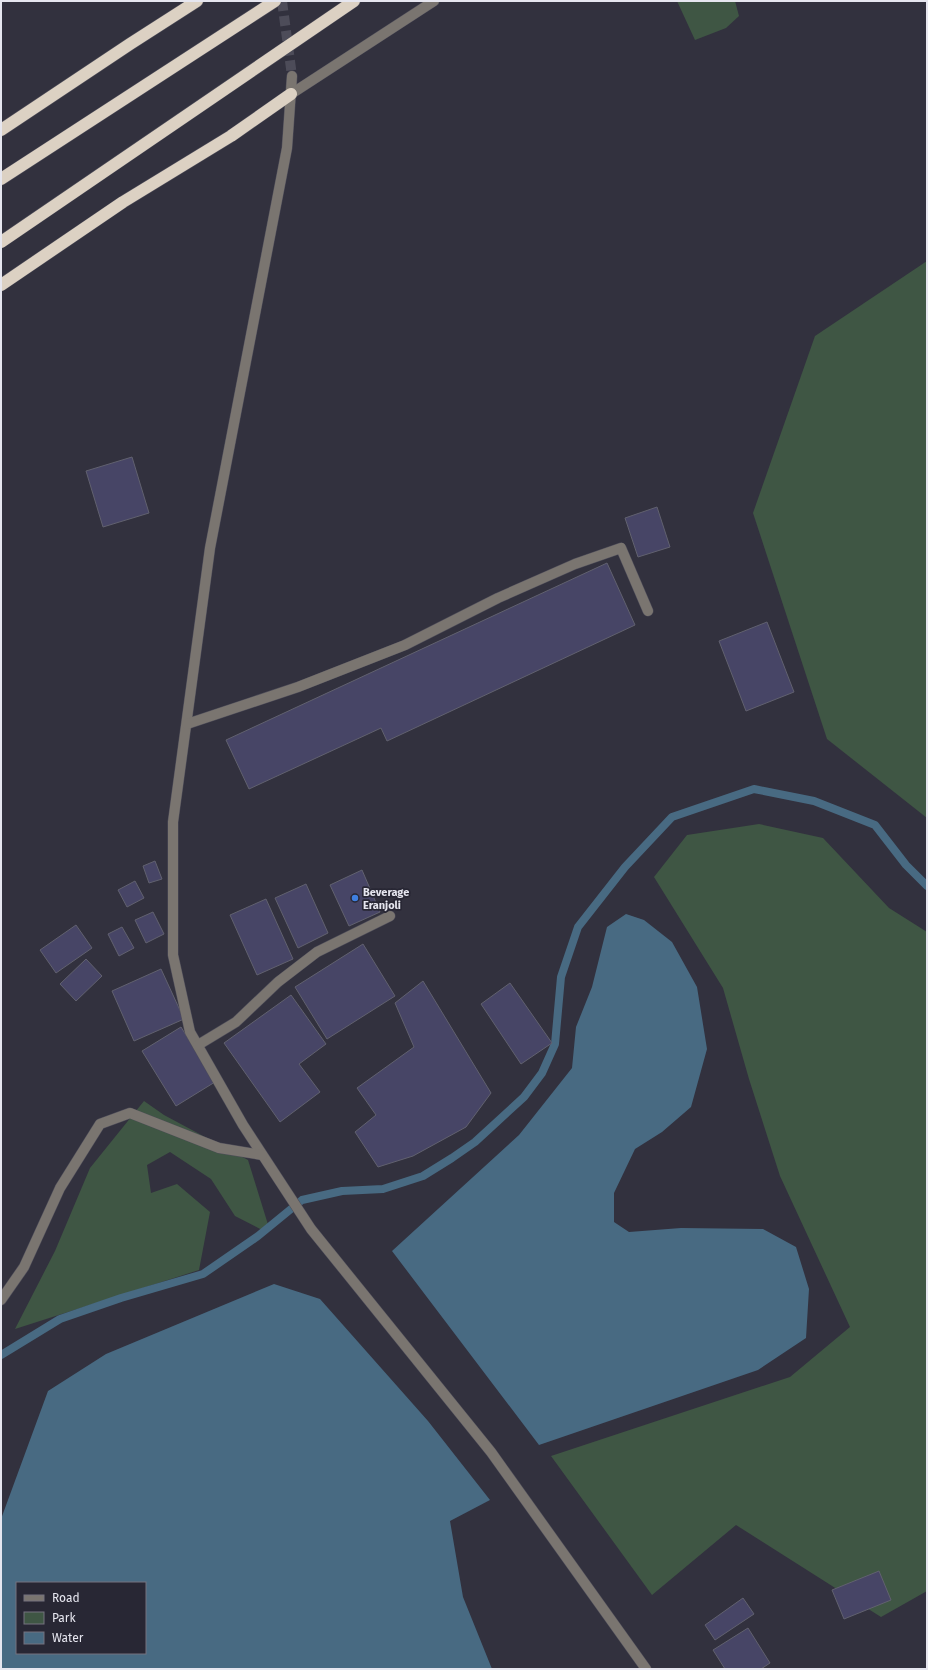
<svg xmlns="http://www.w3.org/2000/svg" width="928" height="1670" font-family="'Fira Sans',sans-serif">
  <rect width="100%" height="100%" fill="#32313e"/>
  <g fill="#3f5644">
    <path d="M 677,1 L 735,1 L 739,16 L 726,28 L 695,40 Z"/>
    <path d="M 927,261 L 927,818 L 827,739 L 753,513 L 815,336 Z"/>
    <path d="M 759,824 L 823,838 L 889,908 L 927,932 L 927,1591 L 881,1617 L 736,1525 L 652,1595 L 551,1456 L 790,1377 L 850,1327 L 780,1176 L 749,1079 L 723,988 L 654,877 L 687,835 Z"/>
    <path d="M 144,1101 L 164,1115 L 248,1160 L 270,1231 L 264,1231 L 235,1216 L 211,1179 L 170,1152 L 147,1165 L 151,1193 L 177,1184 L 210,1212 L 199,1270 L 15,1329 L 55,1251 L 90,1168 Z"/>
  </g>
  <g fill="#486a82" fill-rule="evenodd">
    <path d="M 626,914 L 644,920 L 672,942 L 697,987 L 707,1049 L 691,1107 L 662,1132 L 635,1149 L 614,1193 L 614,1222 L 629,1232 L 681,1228 L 763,1229 L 796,1247 L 809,1289 L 806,1338 L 758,1370 L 539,1445 L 392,1251 L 519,1135 L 572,1068 L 576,1027 L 592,987 L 607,927 Z"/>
    <path d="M 274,1284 L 320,1299 L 428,1421 L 490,1500 L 450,1521 L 463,1597 L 492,1669 L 1,1669 L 1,1519 L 48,1391 L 106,1354 ZM 17,1583 L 145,1583 L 145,1653 L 17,1653 Z"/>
  </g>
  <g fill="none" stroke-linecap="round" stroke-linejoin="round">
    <path stroke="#486a82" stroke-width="8" d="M 1,1355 L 60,1319 L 121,1298 L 203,1274 L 258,1236 L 302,1200 L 342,1191 L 383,1189 L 423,1176 L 452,1158 L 475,1142 L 524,1097 L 542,1073 L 555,1044 L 561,977 L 578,927 L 625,867 L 672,817 L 754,789 L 814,801 L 875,825 L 906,865 L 927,886"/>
  </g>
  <g fill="#474566" stroke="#61616f">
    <path d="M 132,457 L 149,513 L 103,527 L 86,471 Z"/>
    <path d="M 657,507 L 670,547 L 638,557 L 625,518 Z"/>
    <path d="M 607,563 L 635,625 L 387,741 L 381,728 L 249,789 L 226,740 Z"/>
    <path d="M 767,622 L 794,692 L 746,711 L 719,641 Z"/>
    <path d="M 155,861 L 162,879 L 149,883 L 143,866 Z"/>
    <path d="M 362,870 L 380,912 L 349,926 L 330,885 Z"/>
    <path d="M 135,881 L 144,898 L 127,907 L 118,890 Z"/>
    <path d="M 306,884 L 328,933 L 298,948 L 275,898 Z"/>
    <path d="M 266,899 L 293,959 L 257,975 L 230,915 Z"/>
    <path d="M 153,912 L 164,934 L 146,943 L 135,920 Z"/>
    <path d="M 76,925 L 92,948 L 56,973 L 40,950 Z"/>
    <path d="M 122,927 L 134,948 L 119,956 L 108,934 Z"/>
    <path d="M 363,944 L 395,996 L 327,1039 L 295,987 Z"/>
    <path d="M 86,959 L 102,976 L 76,1001 L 60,984 Z"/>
    <path d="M 161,969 L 184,1019 L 134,1041 L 112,991 Z"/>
    <path d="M 423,981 L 491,1093 L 466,1127 L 413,1156 L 378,1167 L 355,1132 L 376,1115 L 357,1088 L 414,1047 L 395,1003 Z"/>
    <path d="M 510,983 L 552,1043 L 521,1064 L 481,1004 Z"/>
    <path d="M 291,995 L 326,1044 L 299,1064 L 320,1092 L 280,1122 L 224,1043 Z"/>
    <path d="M 181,1027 L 215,1082 L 176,1106 L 142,1051 Z"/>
    <path d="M 879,1571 L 891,1600 L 844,1619 L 832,1590 Z"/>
    <path d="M 743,1598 L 754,1614 L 715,1640 L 705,1625 Z"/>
    <path d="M 748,1628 L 770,1663 L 761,1669 L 725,1669 L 713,1650 Z"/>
  </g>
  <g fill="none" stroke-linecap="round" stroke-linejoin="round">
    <path stroke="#4d4c59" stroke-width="10" stroke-dasharray="10 5" stroke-linecap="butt" d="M 282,1 L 292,76"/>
    <defs>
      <g id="minor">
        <path d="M 292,76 L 287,148 L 210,548 L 173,822 L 173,955 L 190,1032 L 243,1125 L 311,1229 L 491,1452 L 646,1669"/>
        <path d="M 291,94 L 434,1"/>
        <path d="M 187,724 L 298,687 L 405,645 L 498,598 L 575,564 L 621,548 L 648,611"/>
        <path d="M 198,1045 L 236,1022 L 278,982 L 317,952 L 390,916"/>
        <path d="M 1,1300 L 24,1267 L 60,1188 L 100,1124 L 130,1113 L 219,1148 L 262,1155"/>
      </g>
      <g id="highway">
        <path d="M 1,130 L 130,44 L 197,1"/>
        <path d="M 1,179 L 275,1"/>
        <path d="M 1,242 L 354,1"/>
        <path d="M 1,285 L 123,202 L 231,136 L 291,94"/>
      </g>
    </defs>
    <use href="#minor" stroke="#4f4e5a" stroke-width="11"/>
    <use href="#highway" stroke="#4f4e5a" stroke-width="13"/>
    <use href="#minor" stroke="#7a7570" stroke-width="10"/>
    <use href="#highway" stroke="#dcd1c3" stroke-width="12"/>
  </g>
  <circle fill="#3f7fe0" stroke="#282734" stroke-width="1.5" cx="355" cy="898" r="4"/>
  <g text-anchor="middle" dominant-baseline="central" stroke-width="3.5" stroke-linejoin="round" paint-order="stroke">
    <g font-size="11" font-weight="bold" fill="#e6e6ef" stroke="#282734" text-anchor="start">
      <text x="363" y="892">Beverage<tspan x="363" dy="13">Eranjoli</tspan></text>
    </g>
  </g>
  <rect width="928" height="1670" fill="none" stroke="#e6e6ef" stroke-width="4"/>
  <rect x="16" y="1582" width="130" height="72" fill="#282734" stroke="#74737f"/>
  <rect x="24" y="1595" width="20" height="6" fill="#7a7570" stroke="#74737f"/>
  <text x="52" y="1602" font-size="12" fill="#e6e6ef">Road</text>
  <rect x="24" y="1612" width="20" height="12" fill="#3f5644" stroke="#74737f"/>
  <text x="52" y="1622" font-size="12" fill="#e6e6ef">Park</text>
  <rect x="24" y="1632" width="20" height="12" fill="#486a82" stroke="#74737f"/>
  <text x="52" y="1642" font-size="12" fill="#e6e6ef">Water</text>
</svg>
